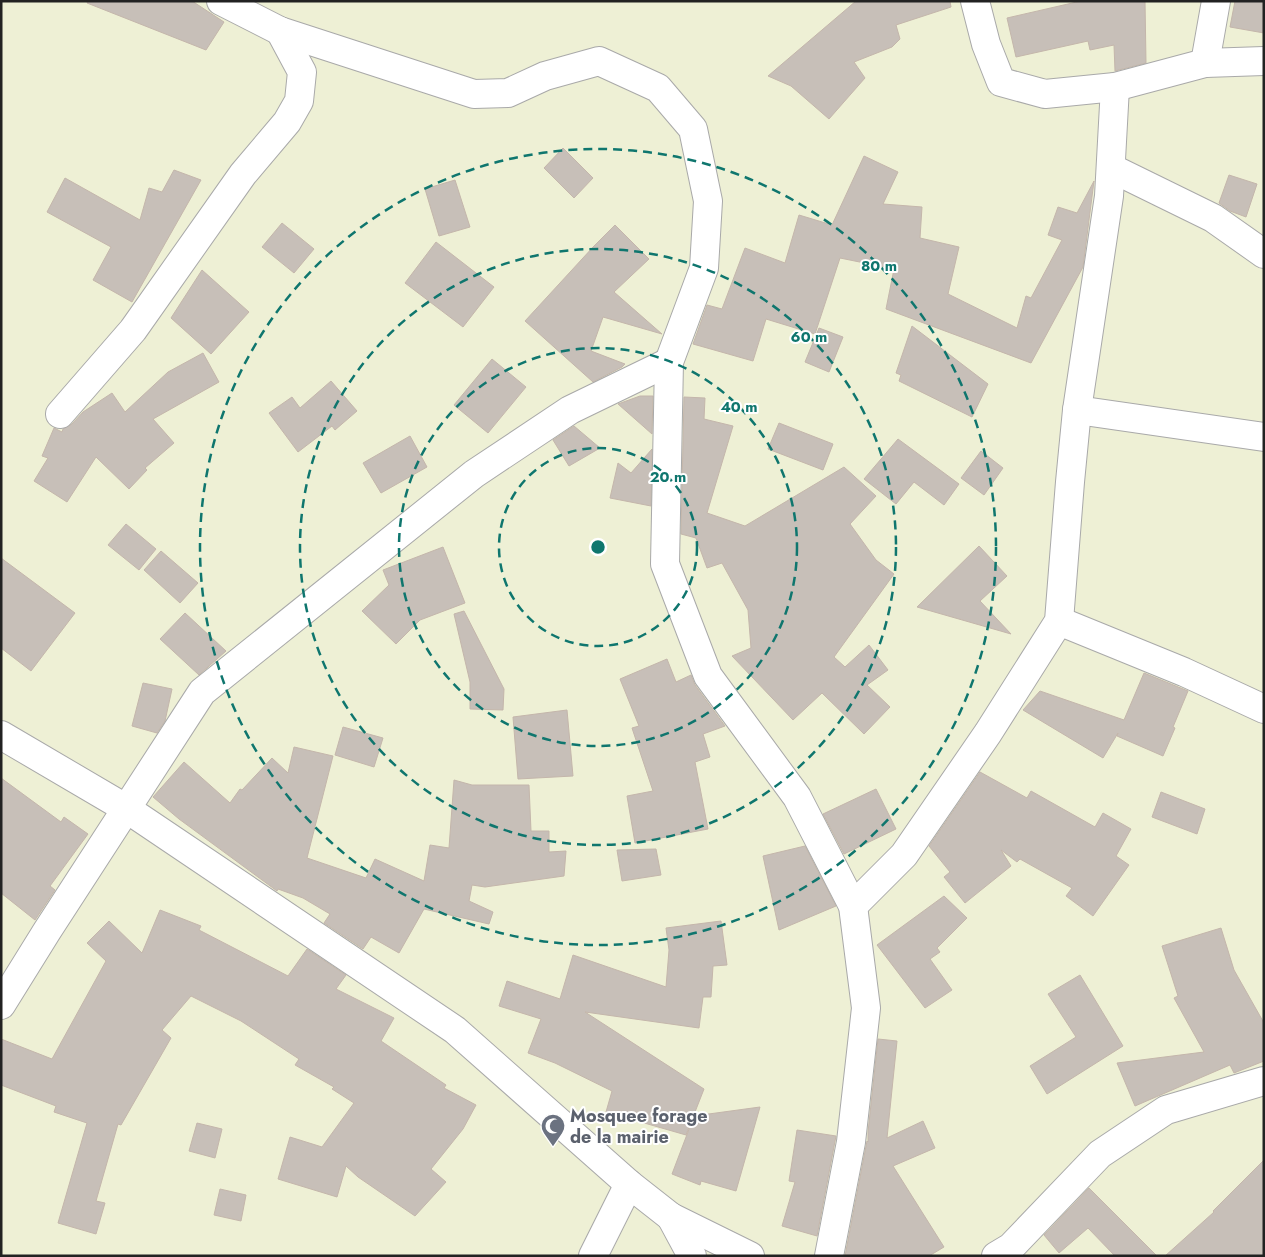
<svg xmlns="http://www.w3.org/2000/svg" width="1265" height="1257" font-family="Jost,sans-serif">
  <rect width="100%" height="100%" fill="#f2efe9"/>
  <rect fill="#eef0d5" x="1" y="1" width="1263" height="1255"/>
  <g fill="#c7bfb8" stroke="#c4b6ab">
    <path d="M 88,1 L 192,1 L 224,22 L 206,50 L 87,3 Z"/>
    <path d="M 856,1 L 950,1 L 951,7 L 896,25 L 900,39 L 892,47 L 854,62 L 865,78 L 829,119 L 791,86 L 768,76 Z"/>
    <path d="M 1081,1 L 1145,1 L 1146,63 L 1115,71 L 1114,45 L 1090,50 L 1088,41 L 1016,57 L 1007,18 Z"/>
    <path d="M 1235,1 L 1264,1 L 1264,33 L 1230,27 Z"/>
    <path d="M 563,148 L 593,178 L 574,198 L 544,168 Z"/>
    <path d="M 864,156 L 898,172 L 883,204 L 922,207 L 920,238 L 959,247 L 948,294 L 1017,328 L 1026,296 L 1031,298 L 1062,240 L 1048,235 L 1058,207 L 1077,213 L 1094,181 L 1083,267 L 1031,363 L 886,309 L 894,269 L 840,258 L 815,334 L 766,319 L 753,361 L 693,344 L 707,305 L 722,309 L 745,248 L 785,263 L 799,215 L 832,225 Z"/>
    <path d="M 174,170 L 201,180 L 132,302 L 93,280 L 111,247 L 47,212 L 65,178 L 140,220 L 149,188 L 162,192 Z"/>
    <path d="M 1229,175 L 1257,184 L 1246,217 L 1230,211 L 1219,203 Z"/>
    <path d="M 455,180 L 470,227 L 439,236 L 425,189 Z"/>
    <path d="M 282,223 L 314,249 L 294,273 L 262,247 Z"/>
    <path d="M 615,225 L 649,259 L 614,292 L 662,334 L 603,317 L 591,351 L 625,364 L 622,367 L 593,382 L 525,321 L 594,246 Z"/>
    <path d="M 436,242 L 494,287 L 463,327 L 405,283 Z"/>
    <path d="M 202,270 L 249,312 L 211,354 L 171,318 Z"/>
    <path d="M 912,326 L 988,384 L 972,417 L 899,381 L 901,375 L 896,373 Z"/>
    <path d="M 819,328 L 843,337 L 829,372 L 805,362 Z"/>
    <path d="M 203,353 L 219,382 L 153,419 L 174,443 L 145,468 L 147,470 L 129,489 L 96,457 L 67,502 L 34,481 L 48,458 L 42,456 L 54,428 L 62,432 L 63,429 L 72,424 L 83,412 L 112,393 L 125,412 L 168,372 Z"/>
    <path d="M 492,359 L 526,387 L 488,433 L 454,405 Z"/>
    <path d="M 331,381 L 357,411 L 335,430 L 332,426 L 298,452 L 269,413 L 292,397 L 300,408 Z"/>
    <path d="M 640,396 L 653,396 L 652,434 L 618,404 Z"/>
    <path d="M 684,397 L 705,398 L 704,419 L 733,426 L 707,513 L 745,526 L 844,467 L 876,496 L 850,524 L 876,560 L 894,574 L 834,657 L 845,667 L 869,645 L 888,670 L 867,685 L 890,707 L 864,734 L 822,693 L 793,720 L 732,656 L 751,648 L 748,610 L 722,563 L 707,568 L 696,538 L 681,534 Z"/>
    <path d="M 779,423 L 833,444 L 823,470 L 768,449 Z"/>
    <path d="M 574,426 L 600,448 L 569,466 L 553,440 Z"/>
    <path d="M 410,436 L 427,467 L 381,493 L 363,463 Z"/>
    <path d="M 898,439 L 959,484 L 944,505 L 914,482 L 896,504 L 864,479 Z"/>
    <path d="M 652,449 L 651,506 L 610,498 L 618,463 L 631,473 Z"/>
    <path d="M 981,451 L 1003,468 L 984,495 L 961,478 Z"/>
    <path d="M 126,524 L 156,549 L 139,570 L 108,545 Z"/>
    <path d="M 979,546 L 1007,576 L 980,601 L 1011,634 L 917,607 Z"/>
    <path d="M 443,547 L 465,603 L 420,620 L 396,644 L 362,611 L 389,585 L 383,570 Z"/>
    <path d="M 161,551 L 198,583 L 180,603 L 144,570 Z"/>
    <path d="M 1,558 L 75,613 L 31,671 L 1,648 Z"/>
    <path d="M 464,611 L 504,689 L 503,710 L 470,709 L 470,682 L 454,614 Z"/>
    <path d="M 185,613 L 226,651 L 199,675 L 160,639 Z"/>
    <path d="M 667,659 L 676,682 L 691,675 L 695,685 L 725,726 L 703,734 L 710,757 L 695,762 L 708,829 L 635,843 L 627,796 L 653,791 L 632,728 L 639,726 L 620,679 Z"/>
    <path d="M 1144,673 L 1188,691 L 1173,727 L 1175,728 L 1163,756 L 1117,736 L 1118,733 L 1103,758 L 1023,710 L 1040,691 L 1124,720 Z"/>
    <path d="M 143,683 L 172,689 L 165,721 L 157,733 L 132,726 Z"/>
    <path d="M 567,710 L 573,776 L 518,779 L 513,717 Z"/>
    <path d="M 343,727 L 383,738 L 374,767 L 335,755 Z"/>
    <path d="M 294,747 L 333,756 L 307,858 L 366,878 L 375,859 L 424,881 L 430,845 L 449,848 L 454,780 L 472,785 L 529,785 L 531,831 L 549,831 L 549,852 L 566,851 L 564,876 L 485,887 L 472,885 L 469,901 L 493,912 L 489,924 L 424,909 L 399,953 L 371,937 L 363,949 L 324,923 L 330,914 L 303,898 L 278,889 L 277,891 L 179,819 L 153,797 L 184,762 L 230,803 L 240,789 L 242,790 L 272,758 L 288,773 Z"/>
    <path d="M 980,772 L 1027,798 L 1031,791 L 1095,827 L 1103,813 L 1131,829 L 1116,856 L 1129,865 L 1093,916 L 1066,896 L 1072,888 L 1020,859 L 1017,862 L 1001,850 L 1011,866 L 965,903 L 944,877 L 950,872 L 929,846 Z"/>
    <path d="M 1,778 L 61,822 L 64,817 L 88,834 L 50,886 L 55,890 L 35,920 L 1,893 Z"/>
    <path d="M 876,789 L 896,829 L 844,854 L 823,814 Z"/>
    <path d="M 1161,792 L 1205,809 L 1197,834 L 1152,817 Z"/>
    <path d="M 805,846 L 836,906 L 779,930 L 763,856 Z"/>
    <path d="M 656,849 L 661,875 L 622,881 L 617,850 Z"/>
    <path d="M 944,896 L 967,918 L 937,948 L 940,952 L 930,959 L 952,990 L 925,1008 L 877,945 Z"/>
    <path d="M 160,910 L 201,926 L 199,930 L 288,976 L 307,949 L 346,975 L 336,989 L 394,1018 L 381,1041 L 446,1085 L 444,1088 L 476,1105 L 463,1129 L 431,1169 L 446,1182 L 415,1216 L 358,1177 L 346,1166 L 337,1197 L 278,1179 L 290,1137 L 322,1147 L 354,1103 L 332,1089 L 334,1087 L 295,1065 L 299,1059 L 241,1021 L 191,996 L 162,1030 L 171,1038 L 121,1125 L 118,1124 L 96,1201 L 105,1203 L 96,1234 L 58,1223 L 87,1123 L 54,1112 L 56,1106 L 1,1085 L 1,1039 L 52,1059 L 106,961 L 87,943 L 109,921 L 142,953 Z"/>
    <path d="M 721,921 L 727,965 L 713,966 L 711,997 L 703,997 L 699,1028 L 585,1012 L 704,1089 L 686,1135 L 606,1112 L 612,1091 L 555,1063 L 528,1053 L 541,1019 L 499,1006 L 507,981 L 560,999 L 573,955 L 666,987 L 669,950 L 666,928 Z"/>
    <path d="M 1221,928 L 1234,970 L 1264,1023 L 1264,1061 L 1234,1073 L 1230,1065 L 1135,1106 L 1117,1063 L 1204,1052 L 1174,998 L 1178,996 L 1162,946 Z"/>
    <path d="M 1080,975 L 1123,1046 L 1047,1094 L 1030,1066 L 1076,1037 L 1048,994 Z"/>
    <path d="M 878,1039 L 897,1041 L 887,1138 L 923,1121 L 935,1148 L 893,1166 L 944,1247 L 929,1256 L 845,1256 L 867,1141 L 868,1142 L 868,1132 Z"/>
    <path d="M 760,1107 L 736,1191 L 701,1181 L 700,1185 L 672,1174 L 694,1116 Z"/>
    <path d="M 197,1123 L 222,1129 L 215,1158 L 189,1151 Z"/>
    <path d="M 797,1130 L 836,1136 L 817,1236 L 782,1226 L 795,1182 L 789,1181 Z"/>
    <path d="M 1264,1160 L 1264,1256 L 1165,1256 L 1214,1212 L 1213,1211 Z"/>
    <path d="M 1089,1188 L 1157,1256 L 1115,1256 L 1088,1228 L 1059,1253 L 1044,1235 Z"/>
    <path d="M 220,1189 L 246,1195 L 241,1221 L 214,1215 Z"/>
  </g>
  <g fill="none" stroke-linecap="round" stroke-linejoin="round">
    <defs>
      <g id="minor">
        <path d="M 221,1 L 280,31 L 474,94 L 508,93 L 545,76 L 599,61 L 658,88 L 693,129 L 708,201 L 704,268 L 669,362 L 665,564 L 708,676 L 797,797 L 853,906 L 866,1008 L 851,1142 L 829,1256"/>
        <path d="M 975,1 L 986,44 L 1001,82 L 1045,94 L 1115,87 L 1205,63 L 1264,61"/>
        <path d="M 1205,63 L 1216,1"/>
        <path d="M 1111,168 L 1213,218 L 1264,254"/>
        <path d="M 1077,410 L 1264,437"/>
        <path d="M 60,414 L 133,330 L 243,174 L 287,122 L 299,101 L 302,72 L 280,31"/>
        <path d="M 1059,621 L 1184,672 L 1264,709"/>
        <path d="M 1,735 L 127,809 L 455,1030 L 629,1184 L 671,1217 L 750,1256"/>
        <path d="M 853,906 L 904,855 L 988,733 L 1059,621 L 1070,482 L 1077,410 L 1109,196 L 1115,87"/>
        <path d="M 1,1005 L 47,931 L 202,692 L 474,474 L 570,410 L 669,362"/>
        <path d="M 671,1217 L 692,1256"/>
        <path d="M 593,1256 L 629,1184"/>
        <path d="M 996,1256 L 1011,1247 L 1100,1154 L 1166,1110 L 1264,1081"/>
      </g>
    </defs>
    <use href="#minor" stroke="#a9a9a9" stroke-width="30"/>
    <use href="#minor" stroke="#fff" stroke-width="28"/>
  </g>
  <g fill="none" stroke="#0f766e" stroke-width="2.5" stroke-dasharray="9 6">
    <circle cx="598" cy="547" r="99"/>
    <circle cx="598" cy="547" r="199"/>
    <circle cx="598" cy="547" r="298"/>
    <circle cx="598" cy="547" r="398"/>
  </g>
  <defs>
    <symbol id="mosque-pin" viewBox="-11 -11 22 30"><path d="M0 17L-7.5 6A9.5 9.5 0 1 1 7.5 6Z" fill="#6b7280" stroke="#fff"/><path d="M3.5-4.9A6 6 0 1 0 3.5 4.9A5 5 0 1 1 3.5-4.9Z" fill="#fff"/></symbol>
  </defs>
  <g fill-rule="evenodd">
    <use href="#mosque-pin" x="539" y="1112" width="28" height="38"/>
  </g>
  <g text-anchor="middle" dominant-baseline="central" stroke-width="4" stroke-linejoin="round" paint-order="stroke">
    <g font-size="18" font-weight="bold" fill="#5b616d" stroke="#fff" text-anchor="start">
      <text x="570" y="1116">Mosquee forage<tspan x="570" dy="21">de la mairie</tspan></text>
    </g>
  </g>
  <circle cx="598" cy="547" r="8" fill="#0f766e" stroke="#fff" stroke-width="2.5"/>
  <g font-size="15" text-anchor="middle" font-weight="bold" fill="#0f766e" stroke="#fff" stroke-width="4" stroke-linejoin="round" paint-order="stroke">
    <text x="879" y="271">80 m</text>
    <text x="809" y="342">60 m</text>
    <text x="739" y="412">40 m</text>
    <text x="668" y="482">20 m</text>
  </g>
  <rect width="1265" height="1257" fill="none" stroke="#222222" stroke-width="5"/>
</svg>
